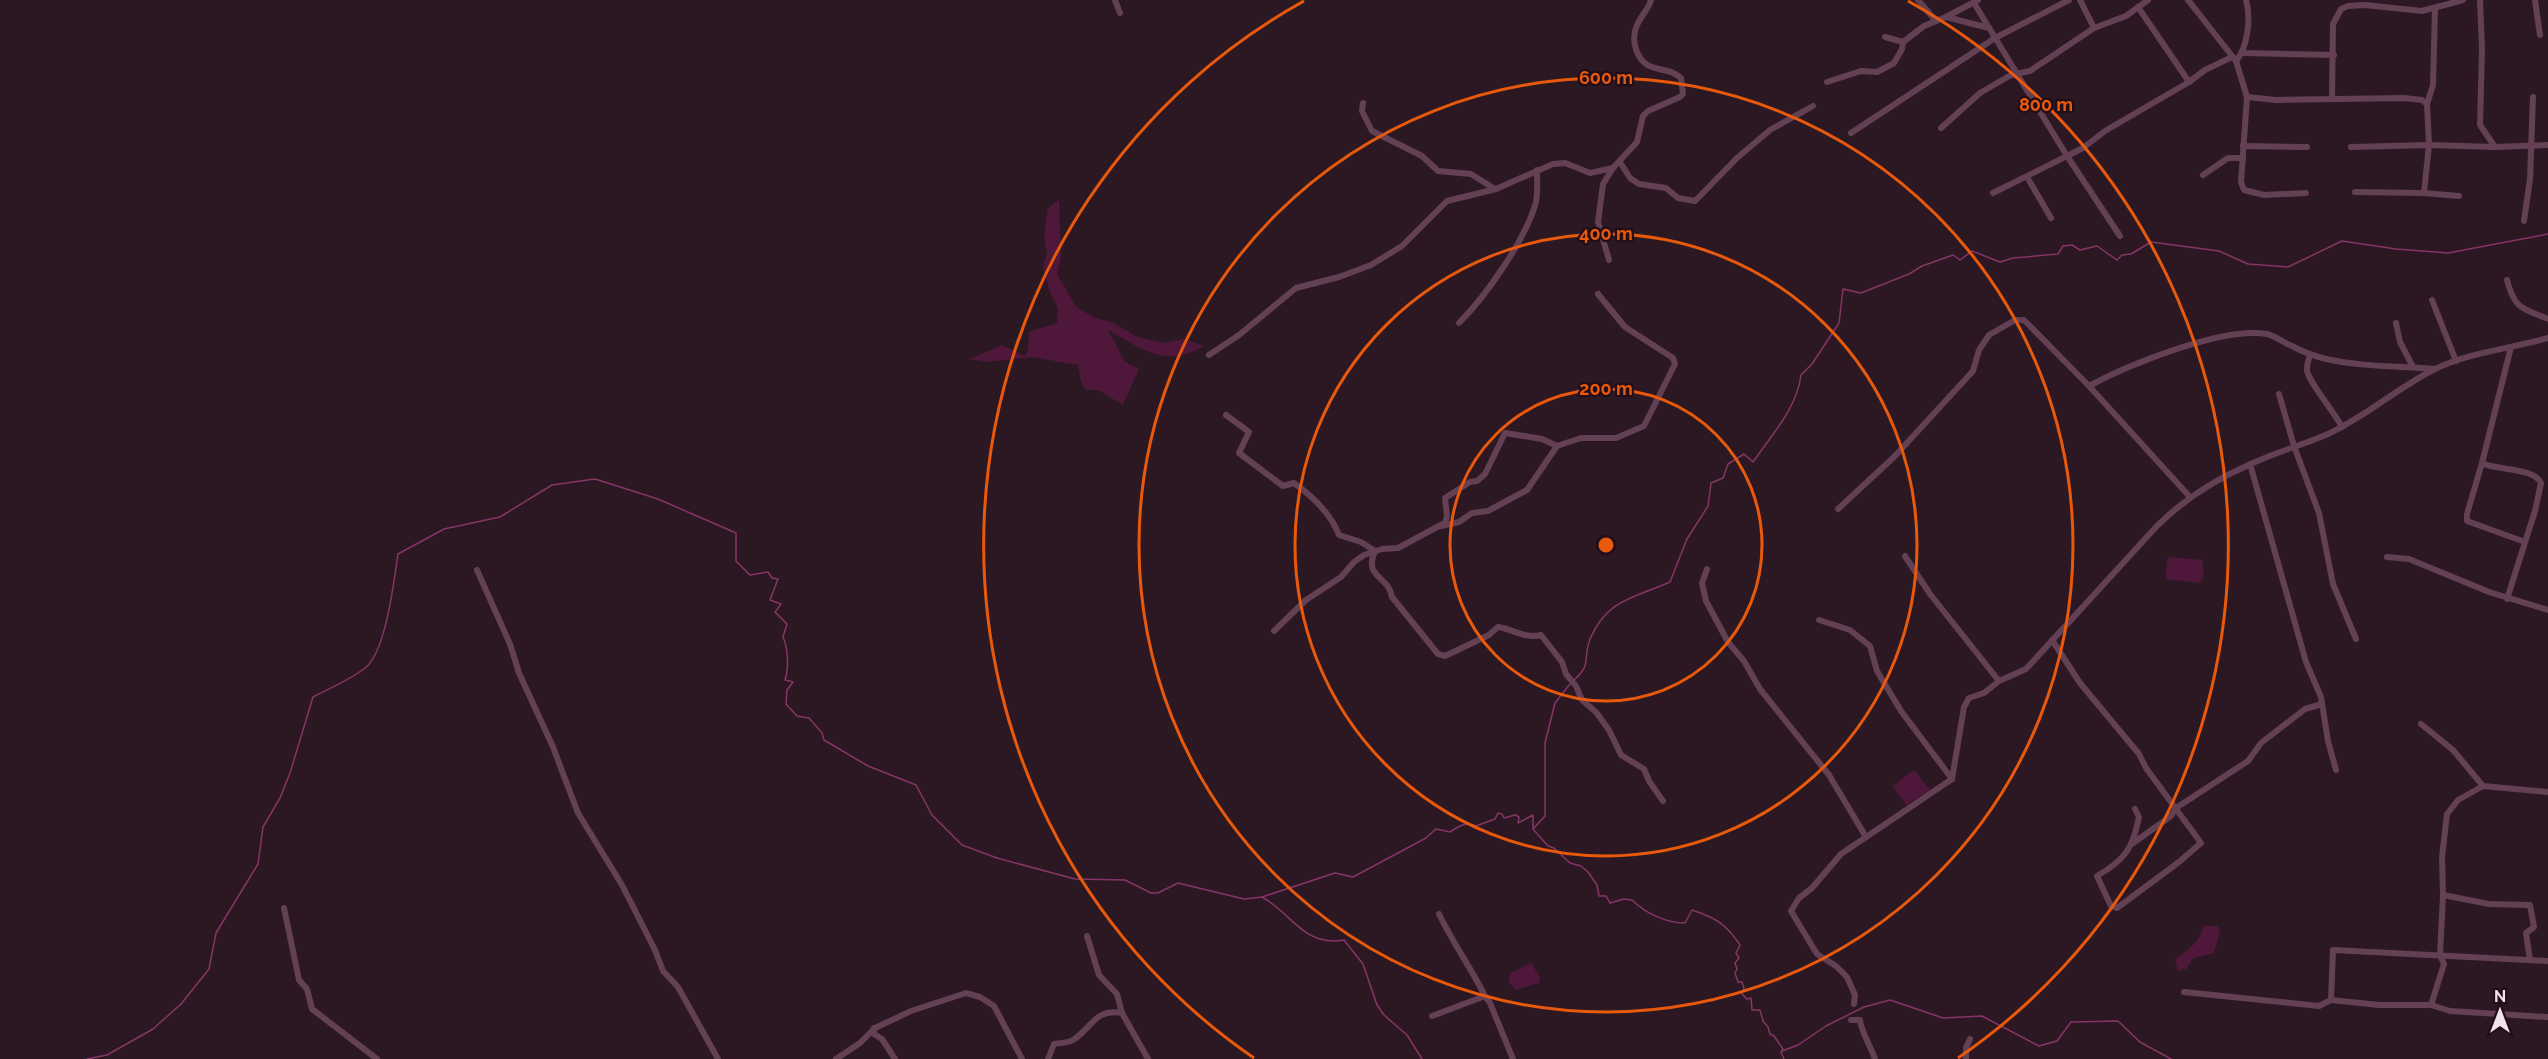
<svg xmlns="http://www.w3.org/2000/svg" width="2548" height="1059" font-family="Raleway,sans-serif">
  <rect width="100%" height="100%" fill="#2c1823"/>
  <g fill="#4f183a">
    <path d="M 1059,200 L 1061,256 L 1057,274 L 1076,307 L 1095,318 L 1112,322 L 1137,337 L 1164,343 L 1183,339 L 1204,346 C 1164,369 1141,348 1108,330 L 1125,362 L 1139,369 L 1123,405 L 1100,391 L 1085,389 L 1081,382 L 1078,365 L 1032,357 L 987,362 L 970,359 L 1002,345 L 1025,356 L 1028,351 L 1029,332 L 1057,323 L 1058,308 L 1049,290 L 1043,266 L 1047,254 L 1044,236 L 1048,208 Z"/>
    <path d="M 2168,557 L 2202,560 L 2204,575 L 2200,583 L 2165,579 Z"/>
    <path d="M 1914,770 L 1930,790 L 1906,805 L 1893,786 Z"/>
    <path d="M 2204,926 L 2217,926 L 2220,931 L 2214,953 L 2193,958 L 2186,969 L 2178,971 L 2175,959 C 2190,949 2198,943 2204,926 Z"/>
    <path d="M 1531,963 L 1540,977 L 1539,983 L 1515,990 L 1509,982 L 1510,973 Z"/>
  </g>
  <g fill="none" stroke-linecap="round" stroke-linejoin="round">
    <g stroke="#863567" stroke-width="1.5">
      <path d="M 1574,680 C 1593,663 1582,659 1590,639 C 1607,599 1634,598 1670,582 L 1687,539 L 1708,506 L 1711,483 L 1723,478 L 1728,464 L 1744,454 L 1753,462 C 1771,436 1797,408 1801,375 L 1812,364 L 1839,323 L 1843,289 L 1861,293 L 1909,274 L 1922,266 L 1953,255 L 1960,260 L 1972,251 L 2000,262 L 2013,258 L 2058,254 L 2063,246 L 2072,245 L 2080,250 L 2097,246 L 2117,260 L 2122,255 L 2131,254 L 2151,242 L 2219,251 L 2248,264 L 2288,267 L 2342,241 L 2396,249 L 2448,253 L 2548,234"/>
      <path d="M 1533,829 L 1545,816 L 1545,743 L 1555,703 L 1570,684"/>
      <path d="M 1262,897 C 1292,913 1303,947 1344,940 L 1363,964 L 1377,1005 L 1384,1015 L 1407,1035 L 1422,1059"/>
      <path d="M 1782,1051 L 1798,1045 L 1826,1026 L 1864,1007 L 1890,1000 L 1943,1018 L 1982,1016 L 2039,1046 L 2057,1041 L 2071,1022 L 2118,1021 L 2140,1042 L 2171,1059"/>
      <path d="M 87,1059 L 107,1055 L 153,1029 L 181,1004 L 209,969 L 216,933 L 258,864 L 263,827 L 280,798 L 290,773 L 313,697 C 330,688 350,680 365,668 C 386,652 394,580 398,554 L 444,529 L 500,517 L 552,485 L 595,479 L 658,499 L 736,533 L 736,561 L 750,575 L 768,572 L 772,578 L 778,579 L 770,600 L 781,604 L 775,612 L 787,624 L 783,637 C 788,648 789,668 785,680 L 793,682 L 787,690 L 786,704 L 797,716 L 809,718 L 822,733 L 824,740 L 868,766 L 916,785 L 932,815 L 962,845 L 997,858 L 1075,879 L 1125,880 L 1151,893 L 1158,893 L 1178,883 L 1244,899 L 1262,897 L 1335,873 L 1353,877 L 1426,838 L 1436,829 L 1450,832 C 1459,826 1466,821 1476,826 L 1495,819 L 1498,813 L 1502,814 L 1504,818 L 1515,815 L 1519,817 L 1518,823 L 1533,815 L 1533,829 L 1548,846 L 1554,848 L 1570,863 L 1581,866 L 1588,872 L 1597,885 L 1599,896 L 1606,896 L 1610,903 L 1624,899 L 1632,900 C 1645,913 1666,923 1685,923 L 1692,910 C 1716,918 1726,924 1740,945 L 1736,953 L 1739,958 L 1735,963 L 1737,969 L 1735,973 L 1738,982 L 1742,982 L 1744,988 L 1742,994 L 1747,999 L 1751,998 L 1752,1010 L 1760,1010 L 1763,1021 L 1768,1027 L 1770,1034 L 1774,1036 L 1783,1049 L 1781,1052 L 1784,1059"/>
    </g>
    <g stroke="#644054" stroke-width="6">
      <path d="M 1115,0 L 1120,13"/>
      <path d="M 1918,0 L 1936,21"/>
      <path d="M 2080,0 L 2094,28"/>
      <path d="M 2188,0 L 2236,61 L 2247,97 L 2276,100 L 2404,98 L 2422,100 L 2427,104 L 2429,145 L 2495,147 L 2548,145"/>
      <path d="M 2480,0 L 2482,49 L 2480,125 L 2495,147"/>
      <path d="M 2535,0 L 2540,35"/>
      <path d="M 1974,3 L 2067,156 L 2120,236"/>
      <path d="M 2138,7 L 2189,82"/>
      <path d="M 1946,17 L 1989,28"/>
      <path d="M 1885,37 L 1903,42 L 1924,26 L 1946,17 L 1978,0"/>
      <path d="M 2243,53 L 2334,55"/>
      <path d="M 2236,61 C 2248,47 2251,18 2246,0"/>
      <path d="M 1827,82 L 1861,71 L 1877,72 L 1894,63 L 1902,49 L 1903,42"/>
      <path d="M 2247,97 L 2241,182 L 2244,190 L 2264,195 L 2306,193"/>
      <path d="M 2332,99 L 2333,24 L 2341,9 L 2348,6 L 2365,5 L 2422,11 L 2463,0"/>
      <path d="M 1363,103 L 1362,111 L 1372,131 L 1422,156 L 1438,171 L 1471,174 L 1495,189"/>
      <path d="M 2427,104 L 2433,85 L 2435,8"/>
      <path d="M 1941,128 L 1980,93 L 2011,75 L 2030,71 L 2094,28 L 2126,16 L 2148,0"/>
      <path d="M 1851,133 L 1995,38 L 2069,0"/>
      <path d="M 2243,146 L 2307,147"/>
      <path d="M 2351,147 L 2429,145 L 2424,193 L 2355,192"/>
      <path d="M 1620,162 L 1630,178 L 1639,184 L 1666,188 L 1678,198 L 1695,201 L 1737,158 L 1770,130 L 1813,106"/>
      <path d="M 2203,175 L 2228,158 L 2243,158"/>
      <path d="M 2027,177 L 2051,218"/>
      <path d="M 1993,193 L 2083,148 L 2105,131 L 2189,82 L 2205,70 L 2232,57"/>
      <path d="M 2424,193 L 2459,196"/>
      <path d="M 2524,221 L 2530,179 L 2533,97"/>
      <path d="M 1609,260 L 1598,222 L 1603,184 L 1613,168 L 1637,142 L 1643,116 L 1648,111 L 1680,97 L 1683,94 L 1681,78 C 1671,70 1666,71 1655,68 C 1637,64 1630,41 1637,25 C 1641,16 1648,10 1651,0"/>
      <path d="M 2507,280 C 2515,310 2522,308 2548,319"/>
      <path d="M 2432,300 L 2456,361"/>
      <path d="M 1459,323 C 1486,296 1526,239 1536,202 C 1538,192 1537,180 1537,170"/>
      <path d="M 2396,323 L 2400,342 L 2413,367"/>
      <path d="M 2310,354 C 2309,359 2307,364 2307,369 C 2306,379 2335,413 2342,427"/>
      <path d="M 1209,355 L 1239,335 L 1296,288 L 1339,277 L 1371,265 L 1402,246 L 1447,201 L 1496,189 L 1553,164 L 1565,163 L 1590,173 L 1613,168"/>
      <path d="M 2089,386 C 2128,365 2223,326 2267,334 C 2276,336 2284,343 2292,346 C 2303,352 2314,356 2326,359 C 2363,367 2398,366 2435,369"/>
      <path d="M 2279,394 L 2294,446 L 2319,513 L 2333,584 L 2356,639"/>
      <path d="M 1226,415 L 1249,432 L 1239,453 L 1283,486 L 1294,483 C 1312,496 1331,514 1339,535 L 1361,542 L 1375,551 C 1363,579 1389,575 1392,597 L 1438,654 L 1445,656 L 1489,635 L 1498,627 C 1513,629 1524,639 1541,635 L 1562,662 L 1566,674 L 1576,686 L 1582,700 L 1596,712 L 1609,730 L 1621,755 L 1644,769 L 1649,781 L 1663,801"/>
      <path d="M 2482,463 L 2467,514 L 2467,521 L 2525,542"/>
      <path d="M 2250,464 L 2306,662 L 2321,697 L 2328,741 L 2336,770"/>
      <path d="M 1838,509 L 1894,457 L 1973,371 L 1979,350 L 1989,335 L 2015,320 L 2024,320 L 2089,386 L 2190,497"/>
      <path d="M 1437,527 L 1445,523 L 1447,516 L 1445,498 L 1470,482 L 1477,481 L 1485,474 L 1505,433 L 1542,439 L 1557,446 L 1581,438 L 1616,438 L 1644,426 L 1675,364 L 1673,358 L 1625,327 L 1598,294"/>
      <path d="M 1905,556 L 1930,594 L 1999,681"/>
      <path d="M 2387,557 L 2409,559 L 2489,592 L 2548,610"/>
      <path d="M 1707,569 L 1702,583 L 1706,601 L 1728,642 L 1744,661 L 1760,689 L 1829,775 L 1866,837"/>
      <path d="M 477,570 L 510,644 L 519,673 L 553,747 L 578,813 L 622,885 L 655,950 L 663,971 L 678,987 L 718,1059"/>
      <path d="M 2507,599 L 2535,511 L 2541,483 C 2533,467 2498,471 2482,463 L 2511,347"/>
      <path d="M 1819,620 L 1850,630 L 1870,646 L 1877,671 L 1901,711 L 1952,779"/>
      <path d="M 1274,631 L 1306,600 L 1341,577 L 1354,562 L 1364,555 L 1382,549 L 1398,548 L 1437,527 L 1459,522 L 1472,513 L 1488,511 L 1527,490 L 1557,446"/>
      <path d="M 2052,640 L 2080,683 L 2139,754 L 2146,768 L 2201,843 L 2179,862 L 2117,908 L 2111,906 L 2097,876 C 2125,860 2133,848 2139,817 L 2135,809"/>
      <path d="M 2421,724 L 2453,750 L 2483,786"/>
      <path d="M 2132,844 L 2171,816 L 2176,808 L 2248,761 L 2261,743 L 2305,709 L 2322,704"/>
      <path d="M 2443,895 L 2489,904 L 2530,905 L 2534,927 L 2526,933 L 2530,960"/>
      <path d="M 284,908 L 299,980 L 307,989 L 312,1009 L 377,1059"/>
      <path d="M 1439,914 C 1453,943 1471,968 1485,996"/>
      <path d="M 1087,936 L 1099,975 L 1117,994 L 1122,1013 L 1148,1059"/>
      <path d="M 2548,961 L 2333,950 L 2331,1000 L 2379,1005 L 2431,1005 L 2450,1011 L 2548,1017"/>
      <path d="M 2184,992 L 2319,1006 L 2331,1000"/>
      <path d="M 1854,1004 L 1855,995 L 1847,977 L 1836,966 L 1817,954 L 1791,911 L 1799,898 L 1812,888 L 1841,854 L 1952,779 L 1964,707 L 1969,698 L 1984,693 L 1999,681 L 2026,669 L 2156,527 C 2183,500 2216,479 2251,464 C 2276,452 2303,445 2328,434 C 2365,417 2396,389 2433,370 C 2469,352 2510,349 2548,338"/>
      <path d="M 2431,1005 L 2444,964 L 2440,955 L 2443,895 L 2442,857 L 2447,814 L 2458,800 L 2483,786 L 2548,792"/>
      <path d="M 1432,1016 L 1485,996 L 1490,1003 L 1513,1059"/>
      <path d="M 1851,1020 L 1860,1020 C 1861,1031 1871,1047 1875,1059"/>
      <path d="M 874,1028 L 874,1034 L 882,1039 L 895,1059"/>
      <path d="M 836,1059 L 860,1043 L 875,1028 L 911,1011 L 966,993 L 980,997 L 994,1006 L 1022,1059"/>
      <path d="M 1048,1059 L 1054,1044 C 1060,1043 1068,1043 1073,1040 C 1092,1028 1095,1008 1122,1013"/>
      <path d="M 1966,1059 L 1966,1048 L 1970,1039"/>
    </g>
  </g>
  <g fill="none" stroke="#e8590c" stroke-width="3">
    <circle cx="1606" cy="545" r="156"/>
    <circle cx="1606" cy="545" r="311"/>
    <circle cx="1606" cy="545" r="467"/>
    <path d="M1254 1058A622 622 0 0 1 1304 1M1908 1A622 622 0 0 1 1958 1058"/>
  </g>
  <circle cx="1606" cy="545" r="9" fill="#e8590c" stroke="#220e19" stroke-width="3"/>
  <g font-size="18" text-anchor="middle" font-weight="bold" fill="#e8590c" stroke="#220e19" stroke-width="4.5" stroke-linejoin="round" paint-order="stroke">
    <text x="1606" y="84">600 m</text>
    <text x="2046" y="111">800 m</text>
    <text x="1606" y="240">400 m</text>
    <text x="1606" y="395">200 m</text>
  </g>
  <g transform="translate(2500 1011)" stroke="#220e19" stroke-width="4.5" paint-order="stroke">
  <path d="M0-4.5L10 22L0 15L-10 22Z" fill="#f1e2ea"/>
  <text y="-9" font-size="16" font-weight="bold" text-anchor="middle" fill="#f1e2ea">N</text>
  </g>
</svg>
